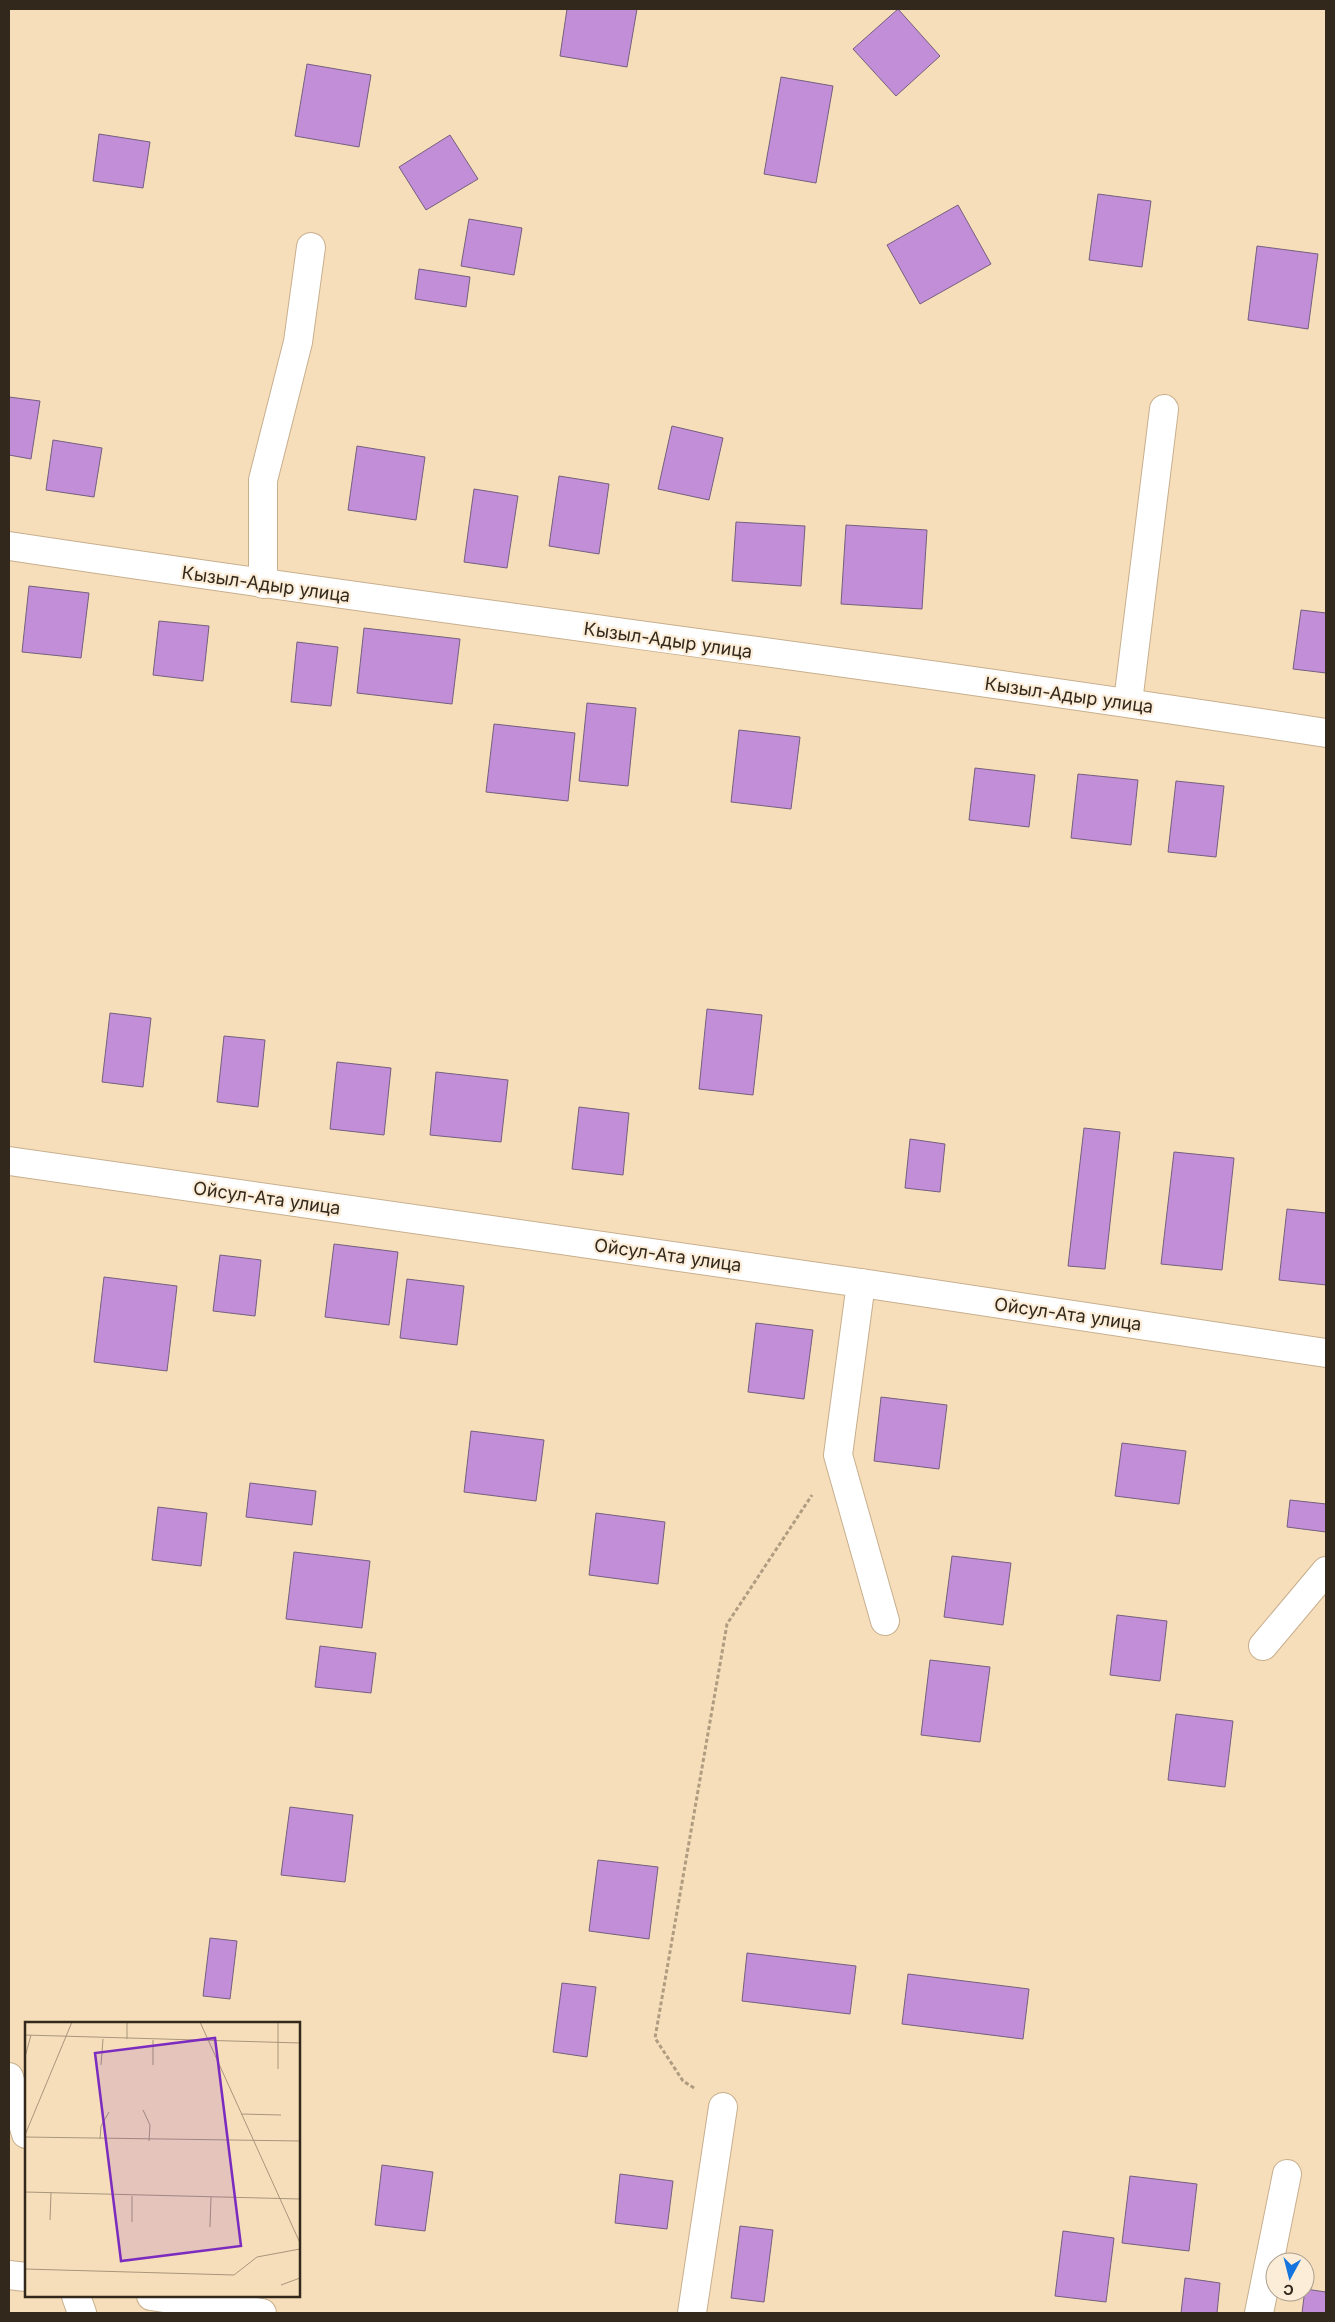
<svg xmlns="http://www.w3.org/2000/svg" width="1335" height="2322" font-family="Inter,sans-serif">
  <rect width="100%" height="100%" fill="#f7debb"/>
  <g fill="#c18ed7" stroke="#745f7e">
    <path d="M 567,9 L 637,9 L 627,67 L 560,56 Z"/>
    <path d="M 898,9 L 940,56 L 896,96 L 853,49 Z"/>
    <path d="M 307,64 L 371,75 L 359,147 L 295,136 Z"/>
    <path d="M 781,77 L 833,86 L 816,183 L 764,174 Z"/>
    <path d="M 99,134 L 150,142 L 143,188 L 93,181 Z"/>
    <path d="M 450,135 L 478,179 L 426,210 L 399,167 Z"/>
    <path d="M 1098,194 L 1151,201 L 1142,267 L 1089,260 Z"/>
    <path d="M 958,205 L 991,264 L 920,304 L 887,245 Z"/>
    <path d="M 469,219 L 522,228 L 514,275 L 461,266 Z"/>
    <path d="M 1257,246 L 1318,254 L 1308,329 L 1248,320 Z"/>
    <path d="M 419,269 L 470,277 L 466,307 L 415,299 Z"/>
    <path d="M 9,397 L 40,401 L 31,459 L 9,455 Z"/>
    <path d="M 672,426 L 723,438 L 709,500 L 658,489 Z"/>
    <path d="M 53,440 L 102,448 L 94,497 L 46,490 Z"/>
    <path d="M 357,446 L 425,457 L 416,520 L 348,510 Z"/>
    <path d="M 559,476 L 609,484 L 599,554 L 549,546 Z"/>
    <path d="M 474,489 L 518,496 L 507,568 L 464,562 Z"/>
    <path d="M 736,522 L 805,526 L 801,586 L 732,581 Z"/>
    <path d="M 846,525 L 927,530 L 922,609 L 841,604 Z"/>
    <path d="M 29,586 L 89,593 L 81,658 L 22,652 Z"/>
    <path d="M 1301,610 L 1326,613 L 1326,673 L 1293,669 Z"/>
    <path d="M 159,621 L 209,626 L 203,681 L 153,675 Z"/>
    <path d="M 364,628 L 460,639 L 452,704 L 357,693 Z"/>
    <path d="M 297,642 L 338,647 L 331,706 L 291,702 Z"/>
    <path d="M 587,703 L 636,708 L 628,786 L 579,781 Z"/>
    <path d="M 494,724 L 575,733 L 568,801 L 486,792 Z"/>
    <path d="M 739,730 L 800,737 L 791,809 L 731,802 Z"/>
    <path d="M 975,768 L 1035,775 L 1029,827 L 969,820 Z"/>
    <path d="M 1078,774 L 1138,780 L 1131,845 L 1071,838 Z"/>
    <path d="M 1176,781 L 1224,786 L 1216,857 L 1168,852 Z"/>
    <path d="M 707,1009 L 762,1015 L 753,1095 L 699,1089 Z"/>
    <path d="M 110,1013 L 151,1018 L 143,1087 L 102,1082 Z"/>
    <path d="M 224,1036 L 265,1040 L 258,1107 L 217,1102 Z"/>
    <path d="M 337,1062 L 391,1068 L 384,1135 L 330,1129 Z"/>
    <path d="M 436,1072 L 508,1080 L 501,1142 L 430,1135 Z"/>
    <path d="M 579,1107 L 629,1113 L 623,1175 L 572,1169 Z"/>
    <path d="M 1084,1128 L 1120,1132 L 1105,1269 L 1068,1266 Z"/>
    <path d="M 910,1139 L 945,1144 L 940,1192 L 905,1188 Z"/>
    <path d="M 1174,1152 L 1234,1158 L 1222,1270 L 1161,1264 Z"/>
    <path d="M 1287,1209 L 1326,1213 L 1326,1285 L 1279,1280 Z"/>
    <path d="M 334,1244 L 398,1252 L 389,1325 L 325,1317 Z"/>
    <path d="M 220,1255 L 261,1260 L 255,1316 L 213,1311 Z"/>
    <path d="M 104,1277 L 177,1286 L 167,1371 L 94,1362 Z"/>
    <path d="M 407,1279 L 464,1286 L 457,1345 L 400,1338 Z"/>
    <path d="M 756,1323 L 813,1330 L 804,1399 L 748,1392 Z"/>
    <path d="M 881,1397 L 947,1405 L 939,1469 L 874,1461 Z"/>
    <path d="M 471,1431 L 544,1440 L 536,1501 L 464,1492 Z"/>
    <path d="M 1122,1443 L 1186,1451 L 1179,1504 L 1115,1496 Z"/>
    <path d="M 250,1483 L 316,1491 L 312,1525 L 246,1517 Z"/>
    <path d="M 1290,1500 L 1326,1504 L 1326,1532 L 1287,1527 Z"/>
    <path d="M 158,1507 L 207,1513 L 201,1566 L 152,1560 Z"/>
    <path d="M 596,1513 L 665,1522 L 658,1584 L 589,1575 Z"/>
    <path d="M 294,1552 L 370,1561 L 362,1628 L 286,1619 Z"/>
    <path d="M 952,1556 L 1011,1563 L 1003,1625 L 944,1617 Z"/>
    <path d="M 1117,1615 L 1167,1621 L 1160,1681 L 1110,1675 Z"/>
    <path d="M 320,1646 L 376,1653 L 371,1693 L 315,1687 Z"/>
    <path d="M 930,1660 L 990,1667 L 980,1742 L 921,1735 Z"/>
    <path d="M 1176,1714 L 1233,1721 L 1225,1787 L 1168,1780 Z"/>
    <path d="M 290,1807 L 353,1815 L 345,1882 L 281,1875 Z"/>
    <path d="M 598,1860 L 658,1867 L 649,1939 L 589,1931 Z"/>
    <path d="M 210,1938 L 237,1941 L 230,1999 L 203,1996 Z"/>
    <path d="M 747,1953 L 856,1966 L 850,2014 L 742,2001 Z"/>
    <path d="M 908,1974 L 1029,1989 L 1023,2039 L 902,2024 Z"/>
    <path d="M 562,1983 L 596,1987 L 587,2057 L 553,2052 Z"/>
    <path d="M 382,2165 L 433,2172 L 425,2231 L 375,2225 Z"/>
    <path d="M 620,2174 L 673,2181 L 667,2229 L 615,2223 Z"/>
    <path d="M 1130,2176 L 1197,2184 L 1189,2251 L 1122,2243 Z"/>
    <path d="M 740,2226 L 773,2230 L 764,2302 L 731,2298 Z"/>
    <path d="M 1063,2231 L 1114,2238 L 1106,2302 L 1055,2296 Z"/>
    <path d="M 1185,2278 L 1220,2283 L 1217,2313 L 1181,2313 Z"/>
    <path d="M 1305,2289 L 1326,2292 L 1326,2313 L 1302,2313 Z"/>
  </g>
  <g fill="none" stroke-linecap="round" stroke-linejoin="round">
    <defs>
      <g id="street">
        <path d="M 9,546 C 447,612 888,665 1326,733"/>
        <path d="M 263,584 L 263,480 L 298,342 L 311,247"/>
        <path d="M 1128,702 L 1164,409"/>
        <path d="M 9,1161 L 861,1283 L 1326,1353"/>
        <path d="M 861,1283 L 838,1455 L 885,1621"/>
        <path d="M 1263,1646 L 1326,1571"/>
        <path d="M 9,2275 L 26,2277"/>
        <path d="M 151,2296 L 262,2313"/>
        <path d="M 692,2313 L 723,2107"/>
        <path d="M 1259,2313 L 1287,2174"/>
      </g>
      <g id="secondary">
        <path d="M 9,2077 L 26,2134"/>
        <path d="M 76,2296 L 82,2313"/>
      </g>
    </defs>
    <use href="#street" stroke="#c7af8e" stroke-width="30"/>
    <use href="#secondary" stroke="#c7af8e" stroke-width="30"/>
    <path stroke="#b09c81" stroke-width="3" stroke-dasharray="4 2.5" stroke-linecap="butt" d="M 694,2088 L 683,2081 L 655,2038 L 727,1624 L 812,1495"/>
    <use href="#street" stroke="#fff" stroke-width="28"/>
    <use href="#secondary" stroke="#fff" stroke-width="28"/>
  </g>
  <g text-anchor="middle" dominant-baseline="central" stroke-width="4.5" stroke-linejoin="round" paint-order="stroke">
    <g font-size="18" fill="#32281b" stroke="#fcedd8">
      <text transform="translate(266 584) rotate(8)">Кызыл-Адыр улица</text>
      <text transform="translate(668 640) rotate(8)">Кызыл-Адыр улица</text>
      <text transform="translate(1069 695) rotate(8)">Кызыл-Адыр улица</text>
      <text transform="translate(267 1198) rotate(8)">Ойсул-Ата улица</text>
      <text transform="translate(668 1255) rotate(8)">Ойсул-Ата улица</text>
      <text transform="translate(1068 1314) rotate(8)">Ойсул-Ата улица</text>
    </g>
  </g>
  <g transform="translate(25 2022)">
    <rect width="275" height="275" fill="#f7debb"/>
    <path fill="none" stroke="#a8957b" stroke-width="1" d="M 102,0 L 102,17M 175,0 L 275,221M 253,0 L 253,47M 0,13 L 275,21M 0,35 L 6,13M 76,43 L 78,17M 128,43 L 128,18M 118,88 L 125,103 L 124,119M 216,92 L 256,93M 0,113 L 47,0M 0,115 L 275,119M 75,117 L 76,104 L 84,90M 0,170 L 275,177M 107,174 L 107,200M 25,198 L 26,171M 185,205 L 186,175M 0,247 L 209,253 L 232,235 L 275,227M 256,263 L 275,256"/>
    <path fill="#7b2cbf" fill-opacity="0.15" stroke="#7b2cbf" stroke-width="2.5" d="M 190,16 L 216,224 L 96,239 L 70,31 Z"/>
    <rect width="275" height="275" fill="none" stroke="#32281b" stroke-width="2.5"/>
  </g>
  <rect width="1335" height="2322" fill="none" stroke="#32281b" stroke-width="20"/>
  <g transform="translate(1290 2277) rotate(187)"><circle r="24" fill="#fcedd8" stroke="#ab9e8c"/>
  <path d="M0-4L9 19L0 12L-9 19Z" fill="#1475de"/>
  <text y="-8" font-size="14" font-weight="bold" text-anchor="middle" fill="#32281b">С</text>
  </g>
</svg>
